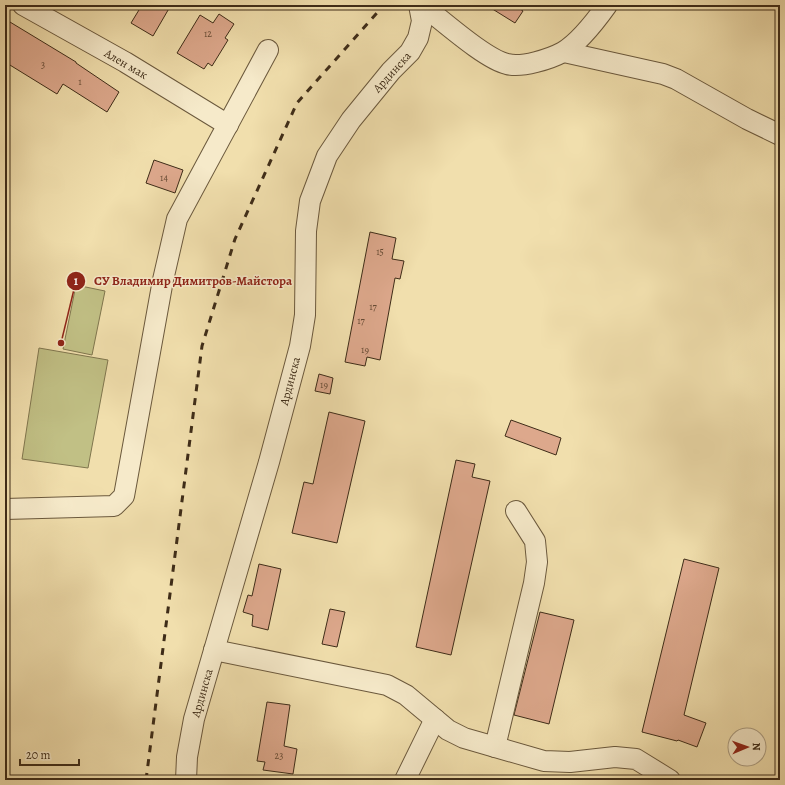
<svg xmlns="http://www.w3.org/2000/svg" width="785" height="785" font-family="Alegreya,serif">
  <rect width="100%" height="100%" fill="#f1dfad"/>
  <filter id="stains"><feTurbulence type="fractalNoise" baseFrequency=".005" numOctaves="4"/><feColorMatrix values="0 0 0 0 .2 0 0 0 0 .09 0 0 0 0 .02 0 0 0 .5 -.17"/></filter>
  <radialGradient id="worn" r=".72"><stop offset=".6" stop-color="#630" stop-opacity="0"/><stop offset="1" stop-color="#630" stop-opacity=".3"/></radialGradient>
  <g fill="#c1c085" stroke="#80764e">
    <path d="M 76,285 L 105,291 L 92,355 L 63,349 Z"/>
    <path d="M 39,348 L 108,360 L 88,468 L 22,459 Z"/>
  </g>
  <g fill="#dda88c" stroke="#3e2c18">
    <path d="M 142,5 L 171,5 L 153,36 L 131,23 Z"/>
    <path d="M 486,5 L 514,5 L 523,11 L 515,23 Z"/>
    <path d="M 219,14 L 234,24 L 225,38 L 228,40 L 212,66 L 208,63 L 204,69 L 177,53 L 200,15 L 213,23 Z"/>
    <path d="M 5,19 L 76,62 L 76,63 L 119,92 L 107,112 L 63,84 L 57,94 L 5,62 Z"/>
    <path d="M 154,160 L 183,170 L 175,193 L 146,183 Z"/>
    <path d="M 370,232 L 396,238 L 392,259 L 404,261 L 400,279 L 395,278 L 380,360 L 367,357 L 365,366 L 345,362 Z"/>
    <path d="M 319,374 L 333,378 L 330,394 L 315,391 Z"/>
    <path d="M 329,412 L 365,421 L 337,543 L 292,533 L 304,482 L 313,484 Z"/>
    <path d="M 511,420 L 561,438 L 556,455 L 505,436 Z"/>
    <path d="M 456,460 L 475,464 L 472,477 L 490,481 L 451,655 L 416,647 Z"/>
    <path d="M 684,559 L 719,568 L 684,715 L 706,723 L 697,747 L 678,740 L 677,741 L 642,732 Z"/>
    <path d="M 259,564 L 281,569 L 268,630 L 252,626 L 253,615 L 243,612 L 248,595 L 252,596 Z"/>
    <path d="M 330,609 L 345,612 L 337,647 L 322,644 Z"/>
    <path d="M 540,612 L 574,620 L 549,724 L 514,715 Z"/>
    <path d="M 267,702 L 290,705 L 284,746 L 297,749 L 293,774 L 263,770 L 265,762 L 257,761 Z"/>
  </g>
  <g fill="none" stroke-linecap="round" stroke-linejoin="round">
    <defs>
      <g id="minor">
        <path d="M 23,5 L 125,62 L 228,125"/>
        <path d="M 422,5 C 442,20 485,59 507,64 C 522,68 550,59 563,52 C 578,43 597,19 607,5"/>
        <path d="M 564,52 L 663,74 L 676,79 L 747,119 L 780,135"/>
        <path d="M 5,509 L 114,506 L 124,496 L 163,280 L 177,219 L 268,50"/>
        <path d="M 214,650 L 387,685 L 406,695 L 448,730 L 464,738 L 544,761 L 570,762 L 615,757 L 636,759 L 670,780"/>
        <path d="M 495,747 L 534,583 L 537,562 L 535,541 L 516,511"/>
        <path d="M 186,780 L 187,757 L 194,719 L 269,462 L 300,346 L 305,315 L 306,231 L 310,201 L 327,156 L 351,120 L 391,71 L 410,52 L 418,38 L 422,21 L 419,5"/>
        <path d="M 405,780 L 435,719"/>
      </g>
    </defs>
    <use href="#minor" stroke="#6b593d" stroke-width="22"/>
    <use href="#minor" stroke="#f6eaca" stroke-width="20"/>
    <path stroke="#3e2c18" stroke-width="3" stroke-dasharray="7 7" stroke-linecap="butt" d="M 146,780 L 202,346 L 235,239 L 297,103 L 384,5"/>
  </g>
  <g text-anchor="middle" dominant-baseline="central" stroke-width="3" stroke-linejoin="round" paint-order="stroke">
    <g font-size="10" fill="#664b35">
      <text x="208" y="33">12</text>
      <text x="43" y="64">3</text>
      <text x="80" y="81">1</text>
      <text x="164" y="177">14</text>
      <text x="380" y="251">15</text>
      <text x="373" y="306">17</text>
      <text x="361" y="320">17</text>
      <text x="365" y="349">19</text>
      <text x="324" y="384">19</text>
      <text x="279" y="755">23</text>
    </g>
    <g font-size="12" fill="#3e2c18" stroke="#f6eaca">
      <text transform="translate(126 64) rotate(30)">Ален мак</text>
      <text transform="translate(392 72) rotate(-48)">Ардинска</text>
      <text transform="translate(290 381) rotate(-75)">Ардинска</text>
      <text transform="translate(202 693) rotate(-74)">Ардинска</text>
    </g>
  </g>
  <path fill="none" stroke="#8f2418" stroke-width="1.5" d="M61 343L76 281"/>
  <g fill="#8f2418" stroke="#f6eaca" stroke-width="1.5">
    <circle cx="61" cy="343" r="4"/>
    <circle cx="76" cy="281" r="10"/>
  </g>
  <g font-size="12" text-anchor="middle" font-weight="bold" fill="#fff">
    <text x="76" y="285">1</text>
  </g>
  <g font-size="13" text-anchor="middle" font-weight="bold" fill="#8f2418" stroke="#f6eaca" stroke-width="3" stroke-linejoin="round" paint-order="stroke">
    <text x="193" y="285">СУ Владимир Димитров-Майстора</text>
  </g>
  <rect width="785" height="785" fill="none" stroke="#f1dfad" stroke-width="20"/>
  <rect x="6" y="6" width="773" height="773" fill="none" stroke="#3e2c18" stroke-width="2"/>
  <rect x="10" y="10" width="765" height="765" fill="none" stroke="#3e2c18"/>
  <g transform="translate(747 747) rotate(88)"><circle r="19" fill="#f6eaca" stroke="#ac9e83"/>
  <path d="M0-3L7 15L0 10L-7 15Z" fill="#8f2418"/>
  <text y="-6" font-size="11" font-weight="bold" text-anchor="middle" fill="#3e2c18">N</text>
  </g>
  <path d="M20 759v6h59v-6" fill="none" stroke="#3e2c18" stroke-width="2"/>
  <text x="26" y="759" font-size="12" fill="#3e2c18" stroke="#f6eaca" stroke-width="3" paint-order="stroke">20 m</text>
  <rect width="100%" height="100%" filter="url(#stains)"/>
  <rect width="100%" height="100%" fill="url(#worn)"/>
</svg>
